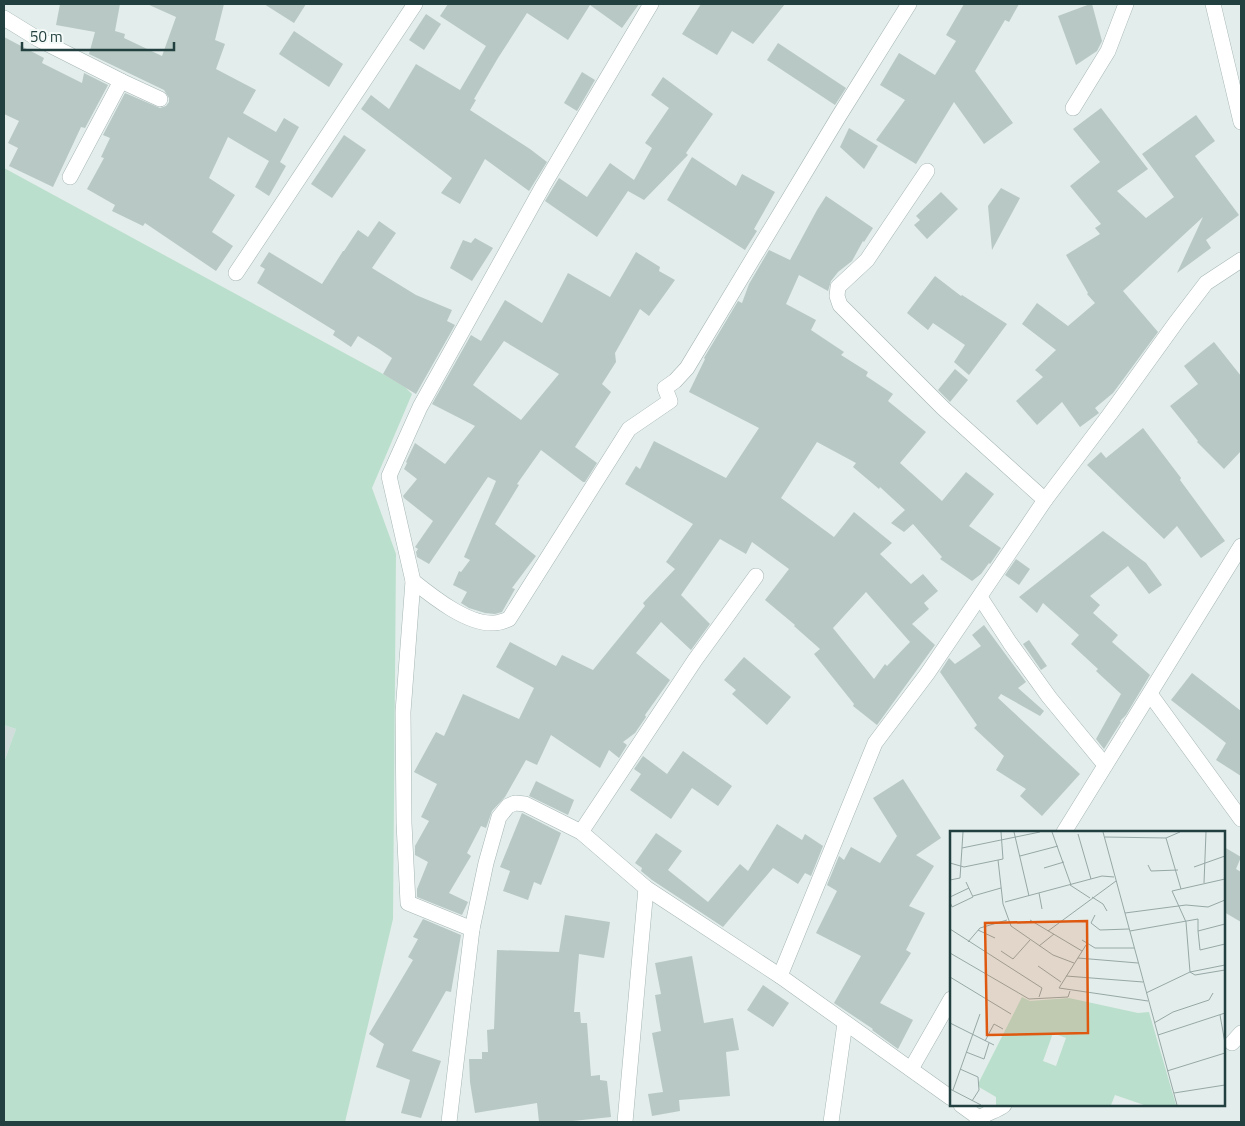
<svg xmlns="http://www.w3.org/2000/svg" width="1245" height="1126" font-family="'Titillium Web',sans-serif">
  <rect width="100%" height="100%" fill="#e3edeb"/>
  <path fill="#d1dddb" d="M 4,725 L 16,729 L 4,762 Z"/>
  <path fill="#bbdfcd" d="M 4,168 L 383,374 L 405,387 L 412,394 L 372,488 L 396,554 L 393,919 L 345,1122 L 4,1122 L 4,762 L 16,729 L 4,725 Z"/>
  <g fill="#b8c8c5" fill-rule="evenodd">
    <path d="M 60,4 L 120,4 L 115,31 L 125,34 L 124,38 L 162,56 L 176,17 L 147,4 L 224,4 L 215,40 L 225,44 L 216,69 L 256,90 L 243,113 L 276,132 L 284,118 L 299,127 L 280,162 L 286,166 L 269,196 L 255,187 L 269,161 L 228,137 L 209,178 L 235,195 L 212,232 L 233,246 L 216,271 L 145,223 L 143,226 L 112,211 L 115,205 L 87,189 L 104,158 L 101,157 L 110,138 L 103,135 L 125,93 L 160,108 L 166,106 L 169,102 L 169,98 L 164,90 L 89,54 L 95,32 L 56,25 Z"/>
    <path d="M 264,4 L 306,4 L 294,23 Z"/>
    <path d="M 448,4 L 639,4 L 622,28 L 590,5 L 568,40 L 527,13 L 498,58 L 474,99 L 476,100 L 470,110 L 530,149 L 547,162 L 529,191 L 485,159 L 460,204 L 441,193 L 452,178 L 361,109 L 371,95 L 389,109 L 416,64 L 460,90 L 486,46 L 440,16 Z"/>
    <path d="M 701,4 L 785,4 L 753,44 L 732,31 L 717,55 L 682,34 Z"/>
    <path d="M 964,4 L 1019,4 L 1009,22 L 1005,20 L 975,71 L 1013,123 L 984,144 L 954,102 L 916,164 L 876,140 L 905,100 L 880,85 L 899,53 L 935,75 L 956,41 L 946,35 Z"/>
    <path d="M 1090,4 L 1092,4 L 1102,41 L 1097,51 L 1076,65 L 1058,16 Z"/>
    <path d="M 426,14 L 441,24 L 424,50 L 409,40 Z"/>
    <path d="M 294,31 L 343,64 L 329,87 L 279,54 Z"/>
    <path d="M 4,37 L 44,58 L 42,63 L 82,83 L 84,73 L 108,85 L 85,128 L 81,127 L 53,187 L 9,166 L 18,148 L 8,143 L 19,121 L 4,114 Z"/>
    <path d="M 778,43 L 846,88 L 835,105 L 767,60 Z"/>
    <path d="M 582,72 L 595,80 L 577,111 L 564,103 Z"/>
    <path d="M 663,77 L 713,114 L 686,153 L 688,155 L 644,200 L 628,191 L 597,237 L 545,201 L 559,178 L 587,197 L 610,163 L 634,180 L 652,148 L 645,143 L 669,108 L 651,95 Z"/>
    <path d="M 1101,108 L 1148,169 L 1117,191 L 1146,218 L 1174,197 L 1142,154 L 1196,115 L 1215,141 L 1195,156 L 1239,215 L 1206,240 L 1211,248 L 1177,273 L 1203,217 L 1123,291 L 1158,332 L 1113,393 L 1095,408 L 1099,413 L 1080,427 L 1062,402 L 1037,425 L 1016,401 L 1043,377 L 1035,370 L 1056,350 L 1022,324 L 1037,303 L 1068,326 L 1095,303 L 1087,294 L 1088,293 L 1066,255 L 1100,234 L 1095,228 L 1101,224 L 1070,186 L 1100,162 L 1073,129 Z"/>
    <path d="M 849,128 L 878,146 L 864,169 L 840,147 Z"/>
    <path d="M 344,135 L 366,150 L 332,198 L 311,184 Z"/>
    <path d="M 692,157 L 736,186 L 742,174 L 775,192 L 754,229 L 757,231 L 745,250 L 667,200 Z"/>
    <path d="M 1001,188 L 1020,198 L 992,250 L 988,206 Z"/>
    <path d="M 941,192 L 958,209 L 927,239 L 914,225 L 920,220 L 916,216 Z"/>
    <path d="M 826,196 L 873,228 L 864,242 L 863,241 L 852,261 L 838,272 L 831,281 L 828,291 L 799,275 L 786,304 L 816,320 L 811,330 L 844,352 L 841,355 L 868,372 L 866,376 L 893,394 L 888,401 L 926,432 L 900,463 L 942,501 L 966,472 L 994,494 L 969,526 L 1001,548 L 990,564 L 989,563 L 981,574 L 972,581 L 940,559 L 942,557 L 913,524 L 904,532 L 891,523 L 905,510 L 880,487 L 879,489 L 853,467 L 856,463 L 817,442 L 781,498 L 834,537 L 854,512 L 892,543 L 880,554 L 911,584 L 923,574 L 938,591 L 924,603 L 929,609 L 912,624 L 935,645 L 877,725 L 853,706 L 854,704 L 814,654 L 820,649 L 794,626 L 795,625 L 765,600 L 789,569 L 752,542 L 746,554 L 720,539 L 681,595 L 710,624 L 691,650 L 661,622 L 636,653 L 670,680 L 645,715 L 646,717 L 635,733 L 623,742 L 627,745 L 619,758 L 609,750 L 600,768 L 551,735 L 537,765 L 526,760 L 505,797 L 492,811 L 486,828 L 481,826 L 467,853 L 471,856 L 449,893 L 468,902 L 462,915 L 417,897 L 417,889 L 428,862 L 415,855 L 415,846 L 429,821 L 421,817 L 437,784 L 414,772 L 436,732 L 444,736 L 463,694 L 519,719 L 534,688 L 496,667 L 510,642 L 556,666 L 562,655 L 593,670 L 645,606 L 643,603 L 675,569 L 666,562 L 693,524 L 625,484 L 636,466 L 640,469 L 654,441 L 726,478 L 759,428 L 689,392 L 705,359 L 704,358 L 738,301 L 742,303 L 749,284 L 769,250 L 790,260 L 817,210 ZM 866,592 L 910,642 L 887,666 L 885,664 L 874,679 L 833,628 Z"/>
    <path d="M 379,221 L 396,233 L 372,268 L 416,295 L 452,310 L 447,321 L 455,325 L 416,394 L 383,374 L 392,358 L 379,349 L 358,336 L 351,347 L 333,335 L 335,331 L 257,283 L 265,269 L 260,266 L 269,252 L 322,284 L 343,251 L 344,251 L 358,230 L 368,237 Z"/>
    <path d="M 475,238 L 493,248 L 472,281 L 450,268 L 463,240 L 471,243 Z"/>
    <path d="M 636,252 L 660,267 L 659,271 L 675,280 L 649,316 L 640,309 L 615,353 L 616,362 L 602,384 L 611,392 L 575,447 L 597,463 L 585,482 L 583,482 L 541,450 L 517,484 L 519,485 L 495,524 L 536,556 L 512,588 L 515,589 L 502,612 L 495,614 L 485,613 L 469,608 L 461,603 L 467,592 L 453,585 L 459,571 L 461,572 L 470,560 L 464,557 L 496,481 L 488,477 L 429,564 L 417,557 L 416,552 L 418,549 L 415,547 L 433,521 L 404,498 L 403,496 L 417,479 L 404,469 L 407,463 L 406,462 L 415,443 L 445,464 L 475,426 L 432,404 L 471,335 L 481,341 L 505,300 L 542,323 L 568,273 L 610,297 ZM 504,341 L 559,374 L 521,420 L 473,385 Z"/>
    <path d="M 935,276 L 961,296 L 962,295 L 1007,324 L 969,375 L 954,362 L 965,345 L 933,323 L 928,330 L 907,313 Z"/>
    <path d="M 1214,342 L 1241,376 L 1241,451 L 1224,469 L 1197,442 L 1198,441 L 1170,406 L 1198,384 L 1184,366 Z"/>
    <path d="M 955,369 L 968,380 L 950,402 L 938,390 Z"/>
    <path d="M 1143,428 L 1181,478 L 1180,480 L 1225,541 L 1201,558 L 1177,526 L 1164,539 L 1087,465 L 1101,452 L 1106,458 Z"/>
    <path d="M 1103,531 L 1146,563 L 1162,585 L 1149,594 L 1128,566 L 1090,596 L 1100,605 L 1093,613 L 1118,635 L 1112,642 L 1150,675 L 1126,715 L 1120,721 L 1121,722 L 1104,749 L 1096,739 L 1121,694 L 1096,671 L 1098,669 L 1071,644 L 1079,635 L 1043,603 L 1037,613 L 1019,597 Z"/>
    <path d="M 1016,559 L 1030,569 L 1019,585 L 1005,575 Z"/>
    <path d="M 984,625 L 1026,682 L 1018,688 L 1044,711 L 1040,716 L 1001,694 L 998,698 L 1080,774 L 1042,816 L 1020,796 L 1026,789 L 996,770 L 1004,756 L 974,728 L 977,725 L 940,672 L 949,658 L 955,664 L 981,646 L 972,635 Z"/>
    <path d="M 1029,640 L 1047,666 L 1041,670 L 1023,644 Z"/>
    <path d="M 744,657 L 791,697 L 767,725 L 732,694 L 736,690 L 724,680 Z"/>
    <path d="M 1192,673 L 1241,711 L 1241,776 L 1216,760 L 1226,743 L 1171,700 Z"/>
    <path d="M 683,751 L 732,786 L 718,806 L 692,788 L 671,819 L 630,790 L 641,774 L 634,769 L 643,756 L 667,774 Z"/>
    <path d="M 903,779 L 941,838 L 916,855 L 934,866 L 909,906 L 925,913 L 906,950 L 911,953 L 880,1003 L 913,1020 L 898,1049 L 872,1030 L 873,1029 L 834,1003 L 861,956 L 816,933 L 837,891 L 827,885 L 839,856 L 844,860 L 851,847 L 880,863 L 897,836 L 873,798 Z"/>
    <path d="M 536,781 L 574,800 L 568,815 L 529,796 Z"/>
    <path d="M 522,813 L 561,833 L 541,885 L 534,882 L 528,900 L 503,891 L 510,871 L 500,867 Z"/>
    <path d="M 777,824 L 802,840 L 805,834 L 823,846 L 811,876 L 805,873 L 798,884 L 773,868 L 723,927 L 652,880 L 641,871 L 642,868 L 635,863 L 656,833 L 682,851 L 668,870 L 708,902 L 740,864 L 748,871 Z"/>
    <path d="M 1224,847 L 1241,857 L 1236,869 L 1241,872 L 1241,922 L 1224,912 Z"/>
    <path d="M 565,915 L 610,922 L 604,958 L 579,954 L 574,1012 L 580,1012 L 581,1023 L 587,1023 L 591,1076 L 600,1075 L 600,1080 L 607,1081 L 611,1117 L 563,1122 L 539,1122 L 537,1103 L 475,1113 L 470,1082 L 469,1059 L 482,1059 L 482,1052 L 488,1052 L 487,1030 L 494,1029 L 497,950 L 559,952 Z"/>
    <path d="M 423,919 L 461,935 L 451,992 L 446,991 L 412,1051 L 441,1061 L 421,1118 L 401,1113 L 410,1080 L 376,1067 L 384,1044 L 369,1034 L 413,960 L 408,957 L 418,939 L 413,937 Z"/>
    <path d="M 692,956 L 704,1023 L 733,1018 L 739,1050 L 726,1052 L 730,1096 L 679,1100 L 680,1111 L 652,1116 L 648,1094 L 663,1092 L 652,1033 L 661,1031 L 655,995 L 661,994 L 655,963 Z"/>
    <path d="M 763,985 L 789,1003 L 773,1027 L 747,1010 Z"/>
  </g>
  <g fill="none" stroke-linecap="round" stroke-linejoin="round">
    <defs>
      <g id="minor">
        <path d="M 1213,4 L 1241,122"/>
        <path d="M 4,18 L 38,39 L 121,81 L 70,177"/>
        <path d="M 121,81 L 160,99"/>
        <path d="M 1073,108 L 1108,51 L 1126,4"/>
        <path d="M 927,171 L 867,260 L 838,287 L 837,296 L 840,305 L 943,408 L 1045,500"/>
        <path d="M 236,273 L 415,4"/>
        <path d="M 413,581 C 433,597 468,625 494,623 C 499,623 504,621 509,619 L 629,429 L 670,401 L 665,388 L 675,381 L 687,368 L 839,116 L 909,4"/>
        <path d="M 980,597 L 1010,643 L 1049,697 L 1105,765"/>
        <path d="M 1150,694 L 1241,819"/>
        <path d="M 581,832 L 695,660 L 756,576"/>
        <path d="M 1064,832 L 1241,546"/>
        <path d="M 472,929 L 408,903 L 404,823 L 403,712 L 413,581 L 389,476 L 420,407 L 543,186 L 651,4"/>
        <path d="M 780,976 L 875,743 L 927,674 L 1045,500 L 1110,414 L 1177,321 L 1206,283 L 1241,260"/>
        <path d="M 1232,1043 L 1241,1033"/>
        <path d="M 911,1069 L 951,999"/>
        <path d="M 961,1105 L 979,1118"/>
        <path d="M 449,1122 L 472,929 L 486,863 L 499,817 L 508,806 L 515,803 L 525,804 L 581,832 L 646,888 L 780,976 L 951,1098"/>
        <path d="M 625,1122 L 646,888"/>
        <path d="M 831,1122 L 845,1023"/>
        <path d="M 977,1122 C 982,1113 996,1112 1004,1105"/>
      </g>
    </defs>
    <use href="#minor" stroke="#a5b6b4" stroke-width="16"/>
    <use href="#minor" stroke="#fff" stroke-width="15"/>
  </g>
  <g transform="translate(950 831)">
    <rect width="275" height="275" fill="#e3edeb"/>
    <path d="M 72,166 L 80,170 L 119,167 L 188,182 L 199,181 L 226,274 L 194,274 L 165,264 L 161,274 L 46,274 L 46,266 L 29,256 L 29,251 ZM 103,202 L 116,207 L 106,235 L 93,230 Z" fill="#bbdfcd" fill-rule="evenodd"/>
    <path fill="none" stroke="#96a8a6" stroke-width="1" d="M 64,1 L 79,65M 102,1 L 121,54M 153,1 L 227,274M 128,3 L 141,48M 155,6 L 216,7 L 230,1M 216,7 L 231,58M 12,17 L 90,1M 70,25 L 108,15M 48,29 L 53,73 L 61,95 L 103,124 L 124,132M 0,32 L 14,36 L 53,28 L 51,1M 198,34 L 201,40 L 228,39M 244,36 L 275,25M 94,37 L 114,31M 275,48 L 222,60 L 236,91 L 240,141 L 275,134M 0,49 L 10,47 L 13,1M 254,52 L 256,1M 120,54 L 140,67M 89,62 L 92,78M 23,65 L 51,57M 0,66 L 19,57M 142,66 L 153,73 L 157,80M 0,71 L 2,76 L 23,66 L 16,51M 55,71 L 152,45 L 164,46M 175,82 L 236,74 L 258,76 L 275,69M 145,84 L 141,92 L 150,99 L 179,98M 80,89 L 132,120M 0,98 L 92,157 L 89,166M 28,99 L 45,107M 98,100 L 166,50M 180,100 L 248,88 L 248,100 L 275,93M 248,100 L 250,119 L 275,113M 132,109 L 145,117 L 184,117M 18,111 L 30,97 L 57,89M 136,114 L 109,157 L 198,170M 89,115 L 104,103M 51,120 L 63,128 L 80,109M 0,122 L 79,168 L 118,166 L 120,160M 128,127 L 188,132M 88,135 L 111,151M 116,145 L 193,151M 0,146 L 61,183M 196,162 L 240,141 L 245,144 L 275,139M 270,184 L 275,212M 0,192 L 44,214M 204,192 L 223,181 L 259,169 L 263,162M 208,204 L 275,182M 35,210 L 44,193 L 53,198M 16,221 L 34,228 L 39,212M 10,238 L 28,246 L 29,259 L 22,270M 217,240 L 275,222M 0,258 L 31,274M 3,259 L 30,183M 224,262 L 275,254"/>
    <path fill="#de580f" fill-opacity="0.15" stroke="#de580f" stroke-width="2.5" d="M 137,90 L 138,202 L 37,204 L 35,92 Z"/>
    <rect width="275" height="275" fill="none" stroke="#22403f" stroke-width="2.5"/>
  </g>
  <rect width="1245" height="1126" fill="none" stroke="#22403f" stroke-width="10"/>
  <path d="M22 42v8h152v-8" fill="none" stroke="#22403f" stroke-width="2.5"/>
  <text x="30" y="42" font-size="15" fill="#22403f" stroke="#f4faf8" stroke-width="4" paint-order="stroke">50 m</text>
</svg>
